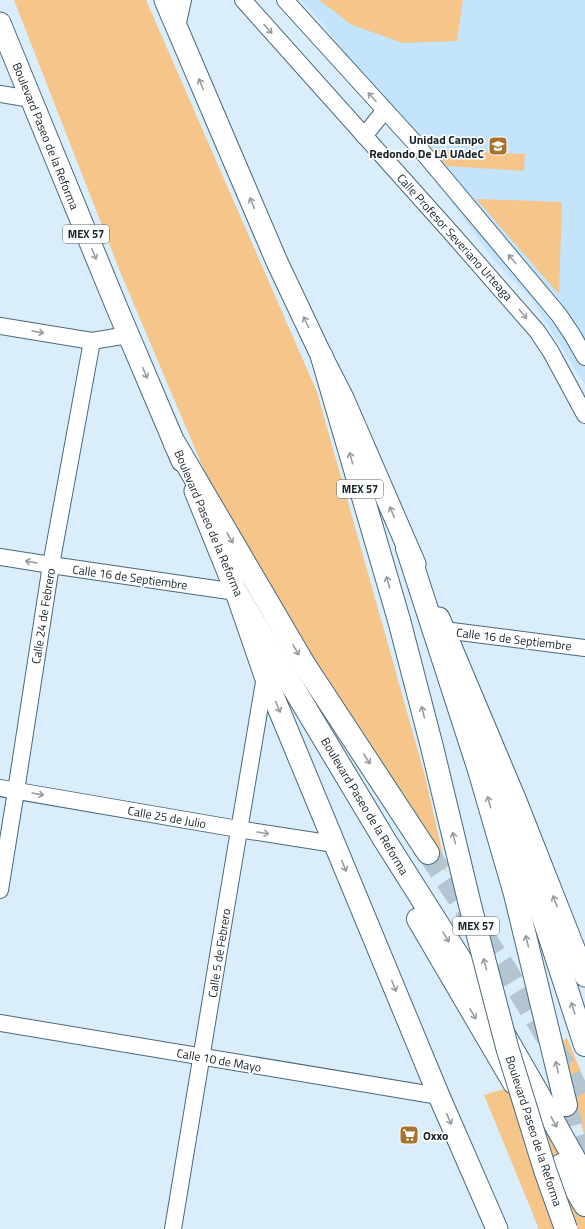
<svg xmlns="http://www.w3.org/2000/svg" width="585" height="1229" font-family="'Titillium Web',sans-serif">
  <rect width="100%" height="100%" fill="#d9edfb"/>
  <path fill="#c3e4fa" d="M 301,0 L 585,0 L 585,385 L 531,298 L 495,262 L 327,29 Z"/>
  <g fill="#f5c58a">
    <path d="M 14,0 L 146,0 L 317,392 L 425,776 L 447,873 L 308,664 L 218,503 L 119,269 Z"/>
    <path d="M 319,0 L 463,0 L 457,41 L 403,43 L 352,25 Z"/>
    <path d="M 434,150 L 525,154 L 524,171 L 447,166 Z"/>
    <path d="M 476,199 L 562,202 L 559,294 Z"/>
    <path d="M 567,1038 L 585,1081 L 585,1138 L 558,1043 Z"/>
    <path d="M 543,1077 L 585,1203 L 585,1229 L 539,1229 L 484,1095 Z"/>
  </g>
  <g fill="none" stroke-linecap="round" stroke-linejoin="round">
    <g stroke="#b2c5d1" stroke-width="22" stroke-dasharray="22 11" stroke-linecap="butt">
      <path d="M 428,853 L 505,968 L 568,1072 L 585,1105"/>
      <path d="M 566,1105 L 584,1167"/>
    </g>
    <defs>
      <g id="minor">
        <path d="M 243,0 L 454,236 L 537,331 L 551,352 L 585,415"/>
        <path d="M 285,0 L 415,143 L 559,315 L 573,336 L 585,357"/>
        <path d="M 177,27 L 183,0"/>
        <path d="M 0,94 L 31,99"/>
        <path d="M 364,136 L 385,110"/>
        <path d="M 0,326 L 92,341 L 128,335"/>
        <path d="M 0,557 L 51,565 L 236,592"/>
        <path d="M 444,630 L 585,648"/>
        <path d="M 0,788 L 238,829 L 334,844"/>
        <path d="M 0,890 L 16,791 L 51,565 L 92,341"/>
        <path d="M 0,1023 L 439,1096"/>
        <path d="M 173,1229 C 204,1045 233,860 265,676"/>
      </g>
      <g id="major">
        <path d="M 165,0 L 277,262 L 322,357 L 343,398 L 415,564"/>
        <path d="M 0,23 L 117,308 L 182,461"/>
        <path d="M 195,491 L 236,592 L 265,676 L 439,1096 L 497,1229"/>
        <path d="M 439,618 L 516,801 L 585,976"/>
      </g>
      <g id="highway">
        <path d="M 322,357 L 399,620"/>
        <path d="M 175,444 L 304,664 L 428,853"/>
        <path d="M 407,548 L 479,770 L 515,894 L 566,1105"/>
        <path d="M 236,592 L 384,839 L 467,970 L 540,1097 L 585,1178"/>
        <path d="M 488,748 L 585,1045"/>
        <path d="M 418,919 L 514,1083"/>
        <path d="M 561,1165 L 585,1205"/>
      </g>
    </defs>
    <use href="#minor" stroke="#4a687c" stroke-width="18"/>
    <use href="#major" stroke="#4a687c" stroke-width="23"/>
    <use href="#highway" stroke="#4a687c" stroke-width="24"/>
    <use href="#minor" stroke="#fff" stroke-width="16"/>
    <use href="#major" stroke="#fff" stroke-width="21"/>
    <use href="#highway" stroke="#fff" stroke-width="22"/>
    <defs>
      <path id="highway-bridge" d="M 399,620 L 432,747 L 470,905 L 507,1047 L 545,1170 L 566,1229"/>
    </defs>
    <use href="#highway-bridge" stroke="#4a687c" stroke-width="24" stroke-linecap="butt"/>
    <use href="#highway-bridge" stroke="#fff" stroke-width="22"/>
  </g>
  <defs><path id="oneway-shaft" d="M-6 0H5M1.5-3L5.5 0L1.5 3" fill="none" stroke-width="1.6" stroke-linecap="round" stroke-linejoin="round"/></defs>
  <g stroke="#969ca0">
    <use href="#oneway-shaft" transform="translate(268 29) rotate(48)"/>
    <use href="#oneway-shaft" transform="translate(201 84) rotate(-113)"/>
    <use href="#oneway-shaft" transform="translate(372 97) rotate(-132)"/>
    <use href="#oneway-shaft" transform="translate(252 203) rotate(-113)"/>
    <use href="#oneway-shaft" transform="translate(94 254) rotate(68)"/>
    <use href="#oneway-shaft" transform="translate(512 259) rotate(-130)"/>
    <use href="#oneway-shaft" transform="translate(523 314) rotate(50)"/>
    <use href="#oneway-shaft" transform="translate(306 322) rotate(-116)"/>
    <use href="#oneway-shaft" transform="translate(38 332) rotate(10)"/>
    <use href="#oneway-shaft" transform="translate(145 373) rotate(67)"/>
    <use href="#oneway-shaft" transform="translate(351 458) rotate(-106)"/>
    <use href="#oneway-shaft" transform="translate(392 512) rotate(-113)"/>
    <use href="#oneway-shaft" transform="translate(230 538) rotate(60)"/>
    <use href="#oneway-shaft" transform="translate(31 562) rotate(-170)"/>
    <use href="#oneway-shaft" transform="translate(388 582) rotate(-106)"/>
    <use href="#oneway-shaft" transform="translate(296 650) rotate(60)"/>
    <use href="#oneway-shaft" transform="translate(278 707) rotate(67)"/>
    <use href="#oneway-shaft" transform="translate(423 712) rotate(-104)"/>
    <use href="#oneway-shaft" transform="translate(367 759) rotate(57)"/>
    <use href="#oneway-shaft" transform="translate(38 794) rotate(10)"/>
    <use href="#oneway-shaft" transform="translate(489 802) rotate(-106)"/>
    <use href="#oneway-shaft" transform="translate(263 833) rotate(9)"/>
    <use href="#oneway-shaft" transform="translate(454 838) rotate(-104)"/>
    <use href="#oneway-shaft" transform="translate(344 866) rotate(67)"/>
    <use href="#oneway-shaft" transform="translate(555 901) rotate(-111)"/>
    <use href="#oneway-shaft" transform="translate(446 937) rotate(58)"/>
    <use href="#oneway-shaft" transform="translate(527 941) rotate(-104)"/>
    <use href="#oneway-shaft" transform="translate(485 964) rotate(-105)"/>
    <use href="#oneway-shaft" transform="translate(394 986) rotate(68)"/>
    <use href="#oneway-shaft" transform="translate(573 1008) rotate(-108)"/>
    <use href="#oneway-shaft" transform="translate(473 1014) rotate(60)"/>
    <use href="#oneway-shaft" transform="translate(557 1067) rotate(-103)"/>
    <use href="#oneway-shaft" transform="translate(449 1119) rotate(66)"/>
    <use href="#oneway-shaft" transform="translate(554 1122) rotate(61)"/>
  </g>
  <defs>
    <symbol id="university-square" viewBox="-11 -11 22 22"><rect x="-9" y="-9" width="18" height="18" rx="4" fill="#a6732b" stroke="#fff"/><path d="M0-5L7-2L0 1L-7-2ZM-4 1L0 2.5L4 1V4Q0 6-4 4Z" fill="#fff"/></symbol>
    <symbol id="supermarket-square" viewBox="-11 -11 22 22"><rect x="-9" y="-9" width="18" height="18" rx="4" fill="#a6732b" stroke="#fff"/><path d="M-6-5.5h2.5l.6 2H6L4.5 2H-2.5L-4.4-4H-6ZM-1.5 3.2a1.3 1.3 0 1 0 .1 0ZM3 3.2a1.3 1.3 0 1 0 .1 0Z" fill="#fff"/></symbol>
  </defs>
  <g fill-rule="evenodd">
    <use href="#university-square" x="487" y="135" width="22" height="22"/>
    <use href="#supermarket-square" x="398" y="1124" width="22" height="22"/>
  </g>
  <g text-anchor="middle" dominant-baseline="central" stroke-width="3.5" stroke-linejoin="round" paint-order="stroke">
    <g fill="#fff" stroke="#5c656b" stroke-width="1">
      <rect x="63" y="225" width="46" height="18" rx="3"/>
      <rect x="337" y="480" width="46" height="18" rx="3"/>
      <rect x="453" y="917" width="46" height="18" rx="3"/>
    </g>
    <g font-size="11" font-weight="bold" fill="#16232b">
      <text x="86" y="234">MEX 57</text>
      <text x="360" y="489">MEX 57</text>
      <text x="476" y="926">MEX 57</text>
    </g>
    <g font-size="12" fill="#16232b" stroke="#fff">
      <text transform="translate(46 136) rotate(68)">Boulevard Paseo de la Reforma</text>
      <text transform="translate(455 237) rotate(48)">Calle Profesor Severiano Urteaga</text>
      <text transform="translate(209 523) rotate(67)">Boulevard Paseo de la Reforma</text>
      <text transform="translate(130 577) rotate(8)">Calle 16 de Septiembre</text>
      <text transform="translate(43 616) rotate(-81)">Calle 24 de Febrero</text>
      <text transform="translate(514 639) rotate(7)">Calle 16 de Septiembre</text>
      <text transform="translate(365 806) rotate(59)">Boulevard Paseo de la Reforma</text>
      <text transform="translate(167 817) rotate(10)">Calle 25 de Julio</text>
      <text transform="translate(219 953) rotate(-81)">Calle 5 de Febrero</text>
      <text transform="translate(219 1060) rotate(10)">Calle 10 de Mayo</text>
      <text transform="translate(534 1131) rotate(72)">Boulevard Paseo de la Reforma</text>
    </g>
    <g font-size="12" font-weight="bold" fill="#16232b" stroke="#fff" text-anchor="end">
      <text x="484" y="139">Unidad Campo<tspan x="484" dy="14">Redondo De LA UAdeC</tspan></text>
      <text x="423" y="1135" text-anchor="start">Oxxo</text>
    </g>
  </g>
</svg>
